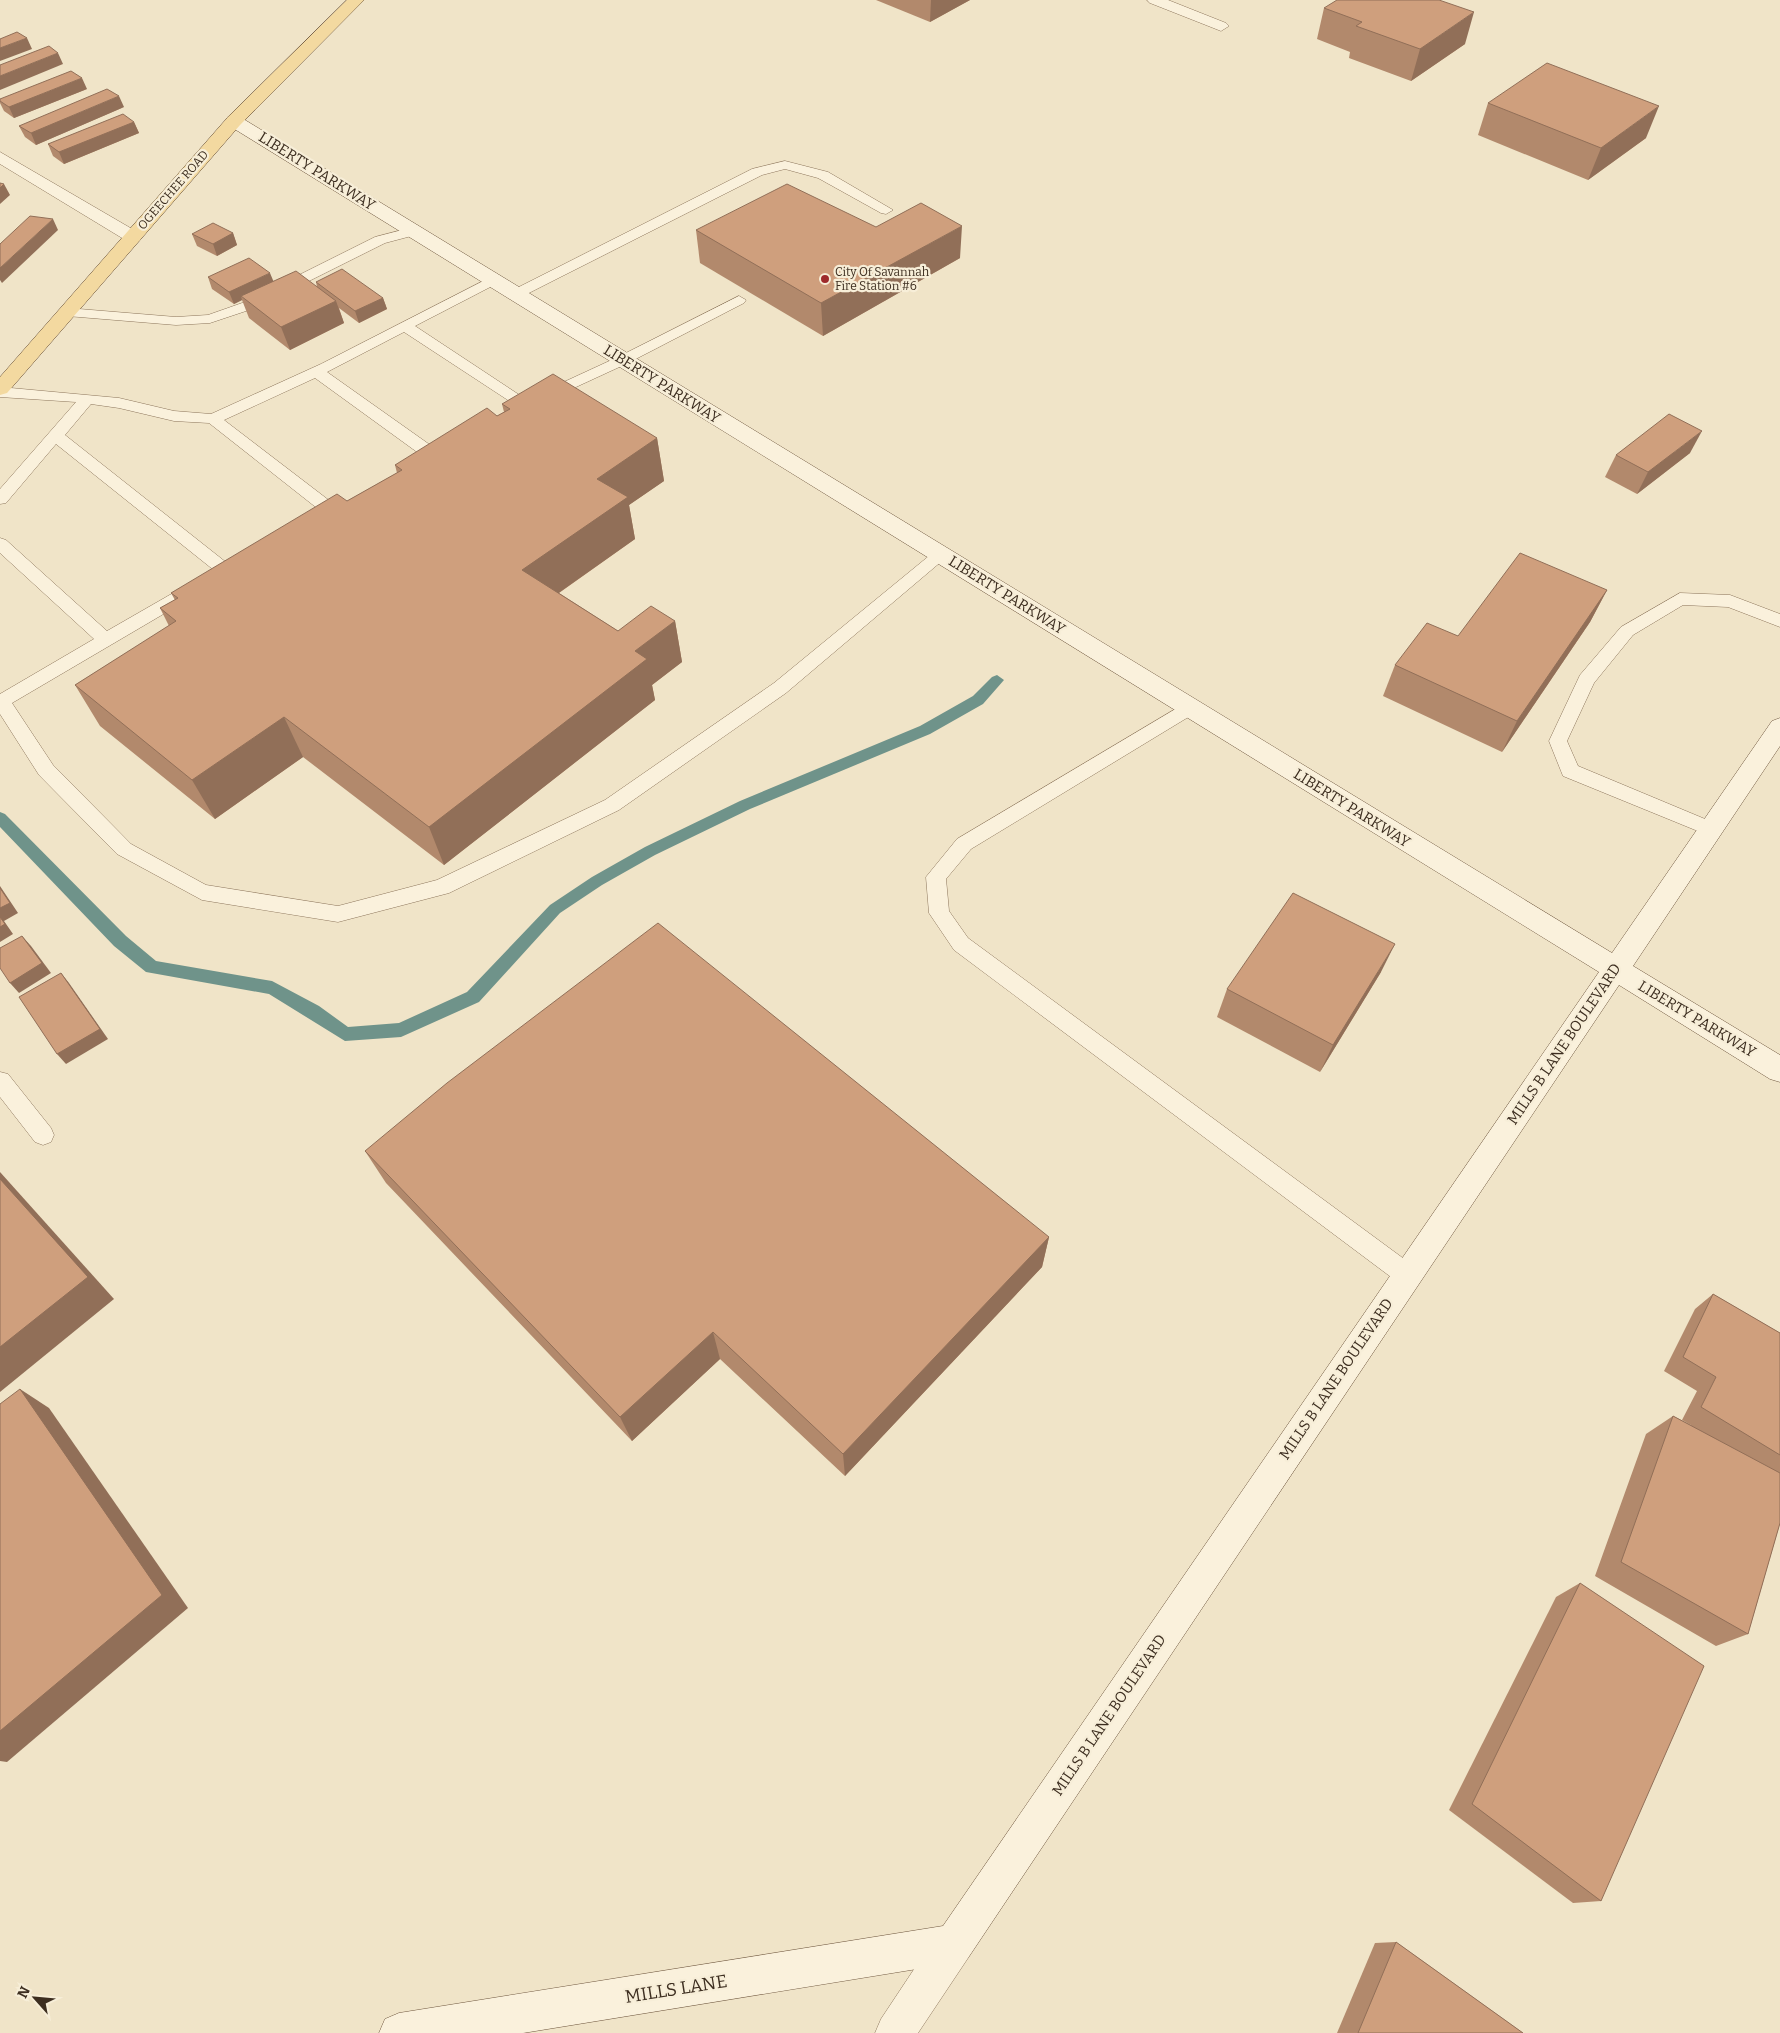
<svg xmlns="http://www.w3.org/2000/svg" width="1780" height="2033" font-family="Bitter,serif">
  <rect width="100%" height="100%" fill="#f0e4c8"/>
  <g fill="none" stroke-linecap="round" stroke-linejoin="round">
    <path fill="#6f938a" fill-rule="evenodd" d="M 997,675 L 1004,680 L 983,704 L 930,734 L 750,809 L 655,855 L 602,885 L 560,913 L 479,1002 L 401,1037 L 345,1041 L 269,994 L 146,972 L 114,946 L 0,827 L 0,812 L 5,814 L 126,936 L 156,961 L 272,981 L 319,1006 L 348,1027 L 399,1023 L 467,992 L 550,905 L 592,877 L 645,847 L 740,801 L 920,726 L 973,696 L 992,677 Z"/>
    <defs>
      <g id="lane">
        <path d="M 785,161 L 828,172 L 893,210 L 886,214 L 881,213 L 818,178 L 785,169 L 762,175 L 521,297 L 516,298 L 509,294 L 511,291 L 752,169 Z"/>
        <path d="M 414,227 L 421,231 L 419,234 L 385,243 L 255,308 L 210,323 L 176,325 L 67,316 L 60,312 L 67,308 L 176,317 L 208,315 L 245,302 L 375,237 Z"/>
        <path d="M 493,276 L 498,277 L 500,280 L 498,283 L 415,326 L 530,402 L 533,405 L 530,408 L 520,408 L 404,332 L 327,372 L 440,452 L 442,456 L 440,460 L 428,460 L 315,378 L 224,420 L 339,508 L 341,512 L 339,516 L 327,516 L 209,423 L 174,421 L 119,408 L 91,404 L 65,435 L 232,567 L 235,571 L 232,575 L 220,575 L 56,444 L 6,503 L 0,504 L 0,489 L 76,402 L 0,397 L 0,387 L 119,398 L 174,411 L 211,414 L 321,364 Z"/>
        <path d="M 739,296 L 746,300 L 744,303 L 628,363 L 550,399 L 545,401 L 537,396 L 540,393 L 618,357 Z"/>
        <path d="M 0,538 L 6,540 L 107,631 L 194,581 L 206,581 L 209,585 L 206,589 L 12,703 L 53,765 L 131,844 L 206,885 L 338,906 L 437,880 L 605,800 L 774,683 L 935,551 L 947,551 L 949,555 L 786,693 L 619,810 L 449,893 L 338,922 L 202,900 L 117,854 L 39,775 L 0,714 L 0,694 L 94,639 L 0,553 Z"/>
        <path d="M 1680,593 L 1730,595 L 1780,614 L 1780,627 L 1728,607 L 1683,605 L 1633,635 L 1594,683 L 1567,741 L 1578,766 L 1717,824 L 1720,829 L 1717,834 L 1710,836 L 1563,776 L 1549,741 L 1580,675 L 1621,627 Z"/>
        <path d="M 1189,701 L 1195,703 L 1198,708 L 1195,713 L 971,849 L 946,879 L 949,911 L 968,938 L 1415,1267 L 1419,1275 L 1415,1283 L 1407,1286 L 1399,1283 L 954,950 L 929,913 L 926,877 L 957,839 Z"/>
        <path d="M 0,1072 L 8,1074 L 51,1128 L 54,1135 L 51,1142 L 43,1145 L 35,1142 L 0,1097 Z"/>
      </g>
      <g id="street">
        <path d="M 1147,0 L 1168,0 L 1226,23 L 1229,26 L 1221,31 L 1216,29 L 1150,3 Z"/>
        <path d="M 0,152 L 139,233 L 142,237 L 139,241 L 127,241 L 0,164 Z"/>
        <path d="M 954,1925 L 968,1930 L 973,1944 L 968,1958 L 918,2033 L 875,2033 L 881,2019 L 940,1930 Z"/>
      </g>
      <path id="secondary" d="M 234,116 L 240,117 L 1612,953 L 1772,721 L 1780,718 L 1780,746 L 1633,966 L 1780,1055 L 1780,1082 L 1770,1079 L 1619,985 L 968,1958 L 954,1963 L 523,2033 L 379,2033 L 385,2019 L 399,2013 L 943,1926 L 1599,972 L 228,125 L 226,121 L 228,117 Z"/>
      <path id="primary" d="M 347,0 L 364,0 L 240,125 L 7,393 L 0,395 L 0,377 L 228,117 Z"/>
    </defs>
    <use href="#lane" stroke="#8d765c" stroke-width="1"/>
    <use href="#street" stroke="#8d765c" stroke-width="1"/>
    <use href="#secondary" stroke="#6f573f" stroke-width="1"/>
    <use href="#primary" stroke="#5b4430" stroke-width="1"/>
    <use href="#lane" fill="#faf1dc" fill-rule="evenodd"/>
    <use href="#street" fill="#faf1dc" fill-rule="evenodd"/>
    <use href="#secondary" fill="#faf1dc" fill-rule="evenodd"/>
    <use href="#primary" fill="#f3d9a0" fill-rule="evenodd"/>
  </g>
  <g fill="#b2896c">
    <path d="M 876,0 L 970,0 L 930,22 Z"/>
    <path d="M 1324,8 L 1465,44 L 1411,81 L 1349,58 L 1350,52 L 1317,39 Z"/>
    <path d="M 87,89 L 14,118 L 4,111 L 0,103 L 0,99 Z"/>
    <path d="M 1488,103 L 1646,138 L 1588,180 L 1478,135 Z"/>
    <path d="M 124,107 L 36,145 L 25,137 L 19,126 Z"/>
    <path d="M 134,122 L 139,133 L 64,164 L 53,156 L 48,144 Z"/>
    <path d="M 876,227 L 960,258 L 823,336 L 700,263 L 696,230 Z"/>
    <path d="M 233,233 L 237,245 L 217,256 L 197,246 L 192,234 Z"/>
    <path d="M 208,277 L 273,281 L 317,287 L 316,282 L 383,298 L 387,309 L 359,323 L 339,308 L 344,323 L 290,350 L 249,318 L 242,300 L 234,304 L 212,289 Z"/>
    <path d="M 502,404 L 657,438 L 664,481 L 629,505 L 635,539 L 559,593 L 618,631 L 675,621 L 682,662 L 652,685 L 655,700 L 444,865 L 303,757 L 215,819 L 100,726 L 75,685 L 169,626 L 160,608 L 175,600 L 171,593 L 347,501 L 397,473 L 395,465 L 497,416 L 504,412 Z"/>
    <path d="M 1690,453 L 1637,494 L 1605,477 L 1616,455 Z"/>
    <path d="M 1607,590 L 1590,622 L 1502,752 L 1383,696 L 1395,665 Z"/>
    <path d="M 1381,972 L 1320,1072 L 1217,1017 L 1227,989 Z"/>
    <path d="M 365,1151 L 1049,1237 L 1042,1267 L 845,1476 L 720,1359 L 632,1441 L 386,1183 Z"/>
    <path d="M 1713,1294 L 1780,1333 L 1780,1523 L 1748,1634 L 1716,1646 L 1595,1576 L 1646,1434 L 1673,1416 L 1691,1425 L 1682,1420 L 1697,1391 L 1664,1371 L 1695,1309 Z"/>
    <path d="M 1580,1583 L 1601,1901 L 1573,1903 L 1449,1810 L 1556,1597 Z"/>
    <path d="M 1396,1942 L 1523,2033 L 1337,2033 L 1375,1943 Z"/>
  </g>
  <g fill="#916f58">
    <path d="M 931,0 L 970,0 L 930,22 Z"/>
    <path d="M 1474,12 L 1465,44 L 1411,81 L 1420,49 Z"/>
    <path d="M 27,38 L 32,49 L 0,61 L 0,48 Z"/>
    <path d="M 58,53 L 63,64 L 0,90 L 0,76 Z"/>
    <path d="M 82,78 L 87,89 L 14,118 L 9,107 Z"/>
    <path d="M 119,96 L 124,107 L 36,145 L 31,133 Z"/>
    <path d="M 1659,106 L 1646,138 L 1588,180 L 1601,148 Z"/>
    <path d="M 134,122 L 139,133 L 64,164 L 59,152 Z"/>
    <path d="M 4,184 L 10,195 L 0,204 L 0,188 Z"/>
    <path d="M 53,219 L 58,230 L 2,283 L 0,280 L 0,268 Z"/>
    <path d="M 962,226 L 960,258 L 823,336 L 821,303 Z"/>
    <path d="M 233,233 L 237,245 L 217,256 L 213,244 Z"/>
    <path d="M 270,273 L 275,285 L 241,296 L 242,300 L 234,304 L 229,292 Z"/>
    <path d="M 383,298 L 387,309 L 359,323 L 355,311 Z"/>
    <path d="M 336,301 L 344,323 L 290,350 L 281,327 Z"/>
    <path d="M 1702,431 L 1690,453 L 1637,494 L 1648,472 Z"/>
    <path d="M 657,438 L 664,481 L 629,505 L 635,539 L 533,611 L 522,570 L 597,479 Z"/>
    <path d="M 1607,590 L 1590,622 L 1502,752 L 1517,721 Z"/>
    <path d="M 675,621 L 682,662 L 652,685 L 655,700 L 444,865 L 429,827 L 635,651 Z"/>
    <path d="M 284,717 L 303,757 L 215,819 L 192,780 Z"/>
    <path d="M 0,886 L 18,913 L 4,921 L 13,934 L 0,942 Z"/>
    <path d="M 22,936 L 31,946 L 51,973 L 19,993 L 10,983 Z"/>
    <path d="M 1395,944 L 1381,972 L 1320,1072 L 1333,1045 Z"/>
    <path d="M 61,973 L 69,983 L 108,1039 L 66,1064 L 57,1054 Z"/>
    <path d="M 0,1172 L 114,1299 L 0,1392 Z"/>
    <path d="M 1049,1237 L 1042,1267 L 845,1476 L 843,1454 Z"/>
    <path d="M 713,1332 L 720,1359 L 632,1441 L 620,1417 Z"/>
    <path d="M 20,1389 L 49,1408 L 188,1608 L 7,1762 L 0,1761 L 0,1731 Z"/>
  </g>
  <g fill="#cf9f7d" stroke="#916f58">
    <path d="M 1337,0 L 1439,0 L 1474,12 L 1420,49 L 1356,26 L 1362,22 L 1324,8 Z"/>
    <path d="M 17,32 L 27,38 L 0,48 L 0,39 Z"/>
    <path d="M 49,46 L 58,53 L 0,76 L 0,65 Z"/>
    <path d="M 1547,63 L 1659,106 L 1601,148 L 1488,103 Z"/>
    <path d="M 71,71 L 82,78 L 9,107 L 0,101 L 0,99 Z"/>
    <path d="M 107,89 L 119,96 L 31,133 L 19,126 Z"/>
    <path d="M 123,114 L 134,122 L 59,152 L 48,144 Z"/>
    <path d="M 0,183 L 4,184 L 0,188 Z"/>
    <path d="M 787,184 L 876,227 L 921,203 L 962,226 L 821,303 L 696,230 Z"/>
    <path d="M 30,216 L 53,219 L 0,268 L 0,244 Z"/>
    <path d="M 213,223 L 233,233 L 213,244 L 192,234 Z"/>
    <path d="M 249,258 L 270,273 L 229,292 L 208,277 Z"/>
    <path d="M 342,269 L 383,298 L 355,311 L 316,282 Z"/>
    <path d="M 296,271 L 336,301 L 281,327 L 241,296 Z"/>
    <path d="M 553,374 L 657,438 L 597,479 L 628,497 L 522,570 L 618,631 L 651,606 L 675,621 L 635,651 L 647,659 L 429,827 L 284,717 L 192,780 L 75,685 L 176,621 L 160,608 L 178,598 L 171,593 L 337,494 L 347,501 L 402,470 L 395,465 L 487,408 L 497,416 L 510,409 L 502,404 Z"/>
    <path d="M 1669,414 L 1702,431 L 1648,472 L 1616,455 Z"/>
    <path d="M 1520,553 L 1607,590 L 1517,721 L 1395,665 L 1427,623 L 1458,636 Z"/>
    <path d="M 0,888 L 10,903 L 0,908 Z"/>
    <path d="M 1293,893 L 1395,944 L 1333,1045 L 1227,989 Z"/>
    <path d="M 0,917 L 5,924 L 0,927 Z"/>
    <path d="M 658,923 L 1049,1237 L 843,1454 L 713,1332 L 620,1417 L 365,1151 L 447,1083 Z"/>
    <path d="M 22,936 L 42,963 L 10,983 L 0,968 L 0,948 Z"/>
    <path d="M 61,973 L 100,1029 L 57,1054 L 19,997 Z"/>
    <path d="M 0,1179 L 88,1277 L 0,1347 Z"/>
    <path d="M 1713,1294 L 1780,1333 L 1780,1455 L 1701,1407 L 1716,1377 L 1683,1357 Z"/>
    <path d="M 20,1389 L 162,1595 L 0,1731 L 0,1404 Z"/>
    <path d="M 1673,1416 L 1780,1473 L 1780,1523 L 1748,1634 L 1621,1562 Z"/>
    <path d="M 1580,1583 L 1704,1666 L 1601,1901 L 1472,1804 Z"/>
    <path d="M 1396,1942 L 1523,2033 L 1358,2033 Z"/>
  </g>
  <circle fill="#9e2a2b" stroke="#f7eed8" stroke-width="2" cx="825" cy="279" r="5"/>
  <g text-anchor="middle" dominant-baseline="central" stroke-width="4.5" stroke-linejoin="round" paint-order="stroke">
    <g font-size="12" fill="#3d2e20" stroke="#f7eed8">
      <text transform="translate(173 190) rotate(-49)">OGEECHEE ROAD</text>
    </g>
    <g font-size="12" fill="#3d2e20" stroke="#f7eed8" text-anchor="start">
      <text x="835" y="272">City Of Savannah<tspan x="835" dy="14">Fire Station #6</tspan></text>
    </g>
    <g font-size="15" fill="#3d2e20" stroke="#f7eed8">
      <text transform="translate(317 171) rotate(32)">LIBERTY PARKWAY</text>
      <text transform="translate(662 384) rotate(32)">LIBERTY PARKWAY</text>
      <text transform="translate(1007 595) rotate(32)">LIBERTY PARKWAY</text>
      <text transform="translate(1352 808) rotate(32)">LIBERTY PARKWAY</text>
      <text transform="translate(1697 1019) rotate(31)">LIBERTY PARKWAY</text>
      <text transform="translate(1564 1044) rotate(-56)">MILLS B LANE BOULEVARD</text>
      <text transform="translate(1336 1379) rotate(-56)">MILLS B LANE BOULEVARD</text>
      <text transform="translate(1109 1715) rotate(-56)">MILLS B LANE BOULEVARD</text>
    </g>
    <g font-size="18" fill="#3d2e20" stroke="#f7eed8">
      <text transform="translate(676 1989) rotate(-9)">MILLS LANE</text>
    </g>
  </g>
  <g transform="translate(35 1998) rotate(297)" stroke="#f7eed8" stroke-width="4" paint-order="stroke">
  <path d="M0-4L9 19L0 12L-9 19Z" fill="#3d2e20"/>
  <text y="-8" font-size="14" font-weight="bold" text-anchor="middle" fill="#3d2e20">N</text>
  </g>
</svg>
